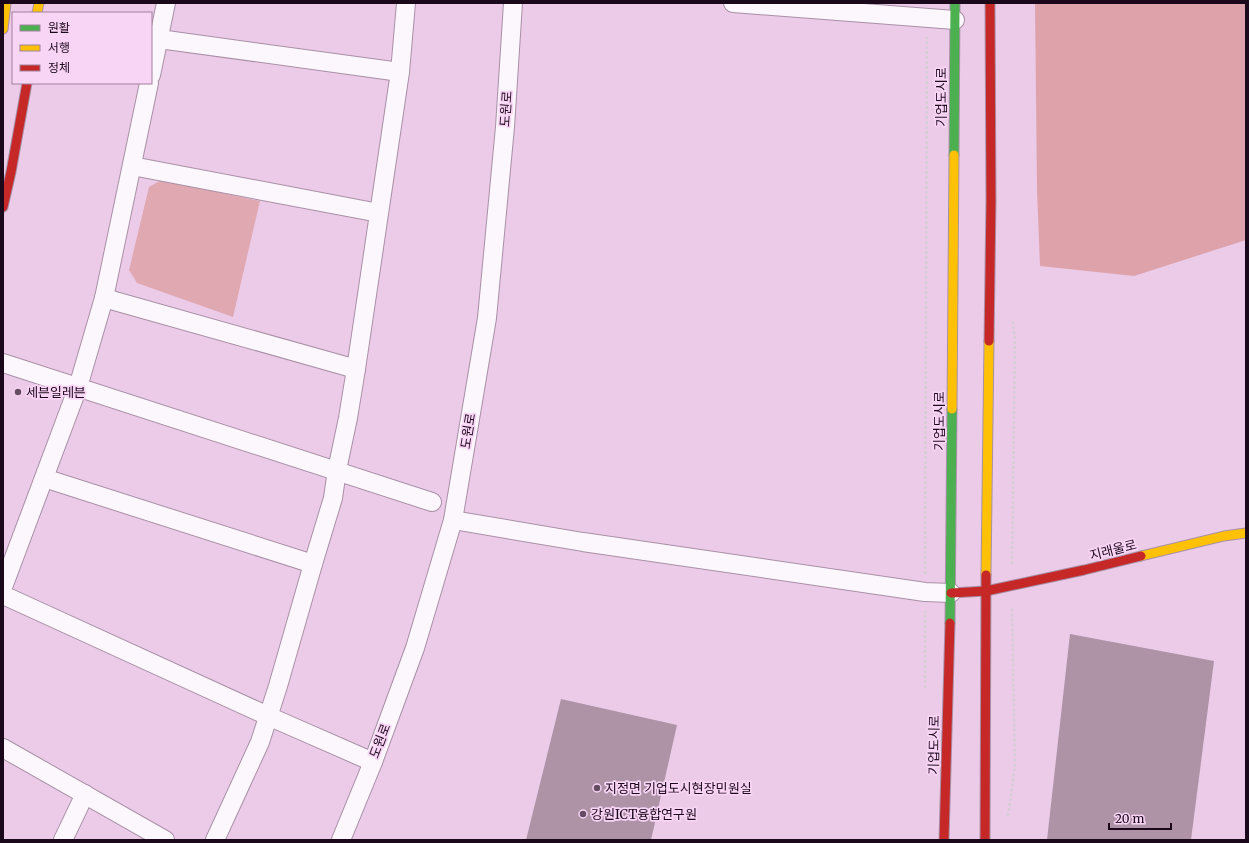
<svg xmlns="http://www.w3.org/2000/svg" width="1249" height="843" font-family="Merriweather,'Noto Sans KR',serif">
  <rect width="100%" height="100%" fill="#eccbe9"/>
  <path fill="#e0a9b1" d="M 161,180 L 260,201 L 233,317 L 137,283 L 129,270 L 149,187 Z"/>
  <path fill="#dea3aa" d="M 1035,3 L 1246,3 L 1246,240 L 1134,276 L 1040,266 L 1037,190 Z"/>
  <g fill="#ae92a6">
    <path d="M 1070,634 L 1214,661 L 1191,840 L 1047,840 Z"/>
    <path d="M 561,699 L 677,725 L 651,840 L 526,840 Z"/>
  </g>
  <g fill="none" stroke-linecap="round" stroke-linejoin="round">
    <defs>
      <g id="street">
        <path d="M 733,3 L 955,20"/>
        <path d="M 159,39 L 400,72"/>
        <path d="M 151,75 L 166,3"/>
        <path d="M 132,166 L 379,213"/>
        <path d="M 104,298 L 356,369"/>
        <path d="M 3,363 L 432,502"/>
        <path d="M 44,478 L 313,564"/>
        <path d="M 453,520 L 583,542 L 925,592 L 951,593"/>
        <path d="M 3,587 L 78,387 L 104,298 L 149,83"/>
        <path d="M 3,595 L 268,716 L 373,762"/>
        <path d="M 3,748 L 165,840"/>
        <path d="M 63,840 L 85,794"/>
        <path d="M 215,840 L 260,742 L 278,686 L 313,564 L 333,498 L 337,470 L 348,418 L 356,369 L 400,72 L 406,3"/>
        <path d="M 341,840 L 373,762 L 415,648 L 453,520 L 487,318 L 505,127 L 513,3"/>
      </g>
      <g id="fast">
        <path d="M 954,155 L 955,3"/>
        <path d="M 950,623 L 952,409"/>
      </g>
      <g id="slow">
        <path d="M 37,13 L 39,3"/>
        <path d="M 3,29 L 6,3"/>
        <path d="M 952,409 L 954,155"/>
        <path d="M 1141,556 L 1224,536 L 1246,533"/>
        <path d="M 986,575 L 989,341"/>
      </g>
      <g id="jam">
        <path d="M 3,207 L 11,172 L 27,83"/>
        <path d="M 989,341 L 991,201 L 990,3"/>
        <path d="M 951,593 L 986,591 L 1084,570 L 1141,556"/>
        <path d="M 944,840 L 950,623"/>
        <path d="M 985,840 L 986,575"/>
      </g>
    </defs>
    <use href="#street" stroke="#a890a6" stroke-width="20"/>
    <use href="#fast" stroke="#a890a6" stroke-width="11"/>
    <use href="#slow" stroke="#a890a6" stroke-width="11"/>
    <use href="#jam" stroke="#a890a6" stroke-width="11"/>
    <g stroke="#d6cdd5" stroke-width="2.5" stroke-dasharray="3 2" stroke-linecap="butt">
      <path d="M 1012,564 L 1015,339 L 1012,319"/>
      <path d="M 925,574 L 927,37"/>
      <path d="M 925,688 L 925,611"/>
      <path d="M 1008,816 L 1015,766 L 1012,607"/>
    </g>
    <use href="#street" stroke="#fcf7fc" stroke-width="18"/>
    <use href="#fast" stroke="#4caf50" stroke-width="9"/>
    <use href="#slow" stroke="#ffc107" stroke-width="9"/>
    <use href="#jam" stroke="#c62828" stroke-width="9"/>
  </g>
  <g fill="#654c63" stroke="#f8d4f5" stroke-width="1.5">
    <circle cx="18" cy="392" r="4"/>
    <circle cx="597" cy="788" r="4"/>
    <circle cx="583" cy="814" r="4"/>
  </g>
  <g text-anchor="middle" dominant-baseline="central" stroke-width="3.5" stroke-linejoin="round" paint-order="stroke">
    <g font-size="13" fill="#1c081b" stroke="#f8d4f5">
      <text transform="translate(941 97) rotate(-90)">기업도시로</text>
      <text transform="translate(506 109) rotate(-86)">도원로</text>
      <text transform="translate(939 421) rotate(-90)">기업도시로</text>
      <text transform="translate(468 431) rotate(-81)">도원로</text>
      <text transform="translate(1113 550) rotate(-14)">지래울로</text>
      <text transform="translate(380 741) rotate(-69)">도원로</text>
      <text transform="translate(934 745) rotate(-89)">기업도시로</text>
    </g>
    <g font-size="13" fill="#1c081b" stroke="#f8d4f5" text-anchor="start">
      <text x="26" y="392">세븐일레븐</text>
      <text x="605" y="788">지정면 기업도시현장민원실</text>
      <text x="591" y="814">강원ICT융합연구원</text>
    </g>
  </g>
  <rect width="1249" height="843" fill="none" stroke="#1c081b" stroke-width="8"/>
  <rect x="12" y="12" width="140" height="72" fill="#f8d4f5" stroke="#a0829e"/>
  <rect x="20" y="25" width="20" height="6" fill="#4caf50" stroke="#a0829e"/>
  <text x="48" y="32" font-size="12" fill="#1c081b">원활</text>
  <rect x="20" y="45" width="20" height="6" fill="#ffc107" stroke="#a0829e"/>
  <text x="48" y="52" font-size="12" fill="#1c081b">서행</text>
  <rect x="20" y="65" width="20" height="6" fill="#c62828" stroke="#a0829e"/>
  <text x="48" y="72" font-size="12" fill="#1c081b">정체</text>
  <path d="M1109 823v6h62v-6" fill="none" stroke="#1c081b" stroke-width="2"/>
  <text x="1115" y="823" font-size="12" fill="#1c081b" stroke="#f8d4f5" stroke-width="3" paint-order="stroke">20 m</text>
</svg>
